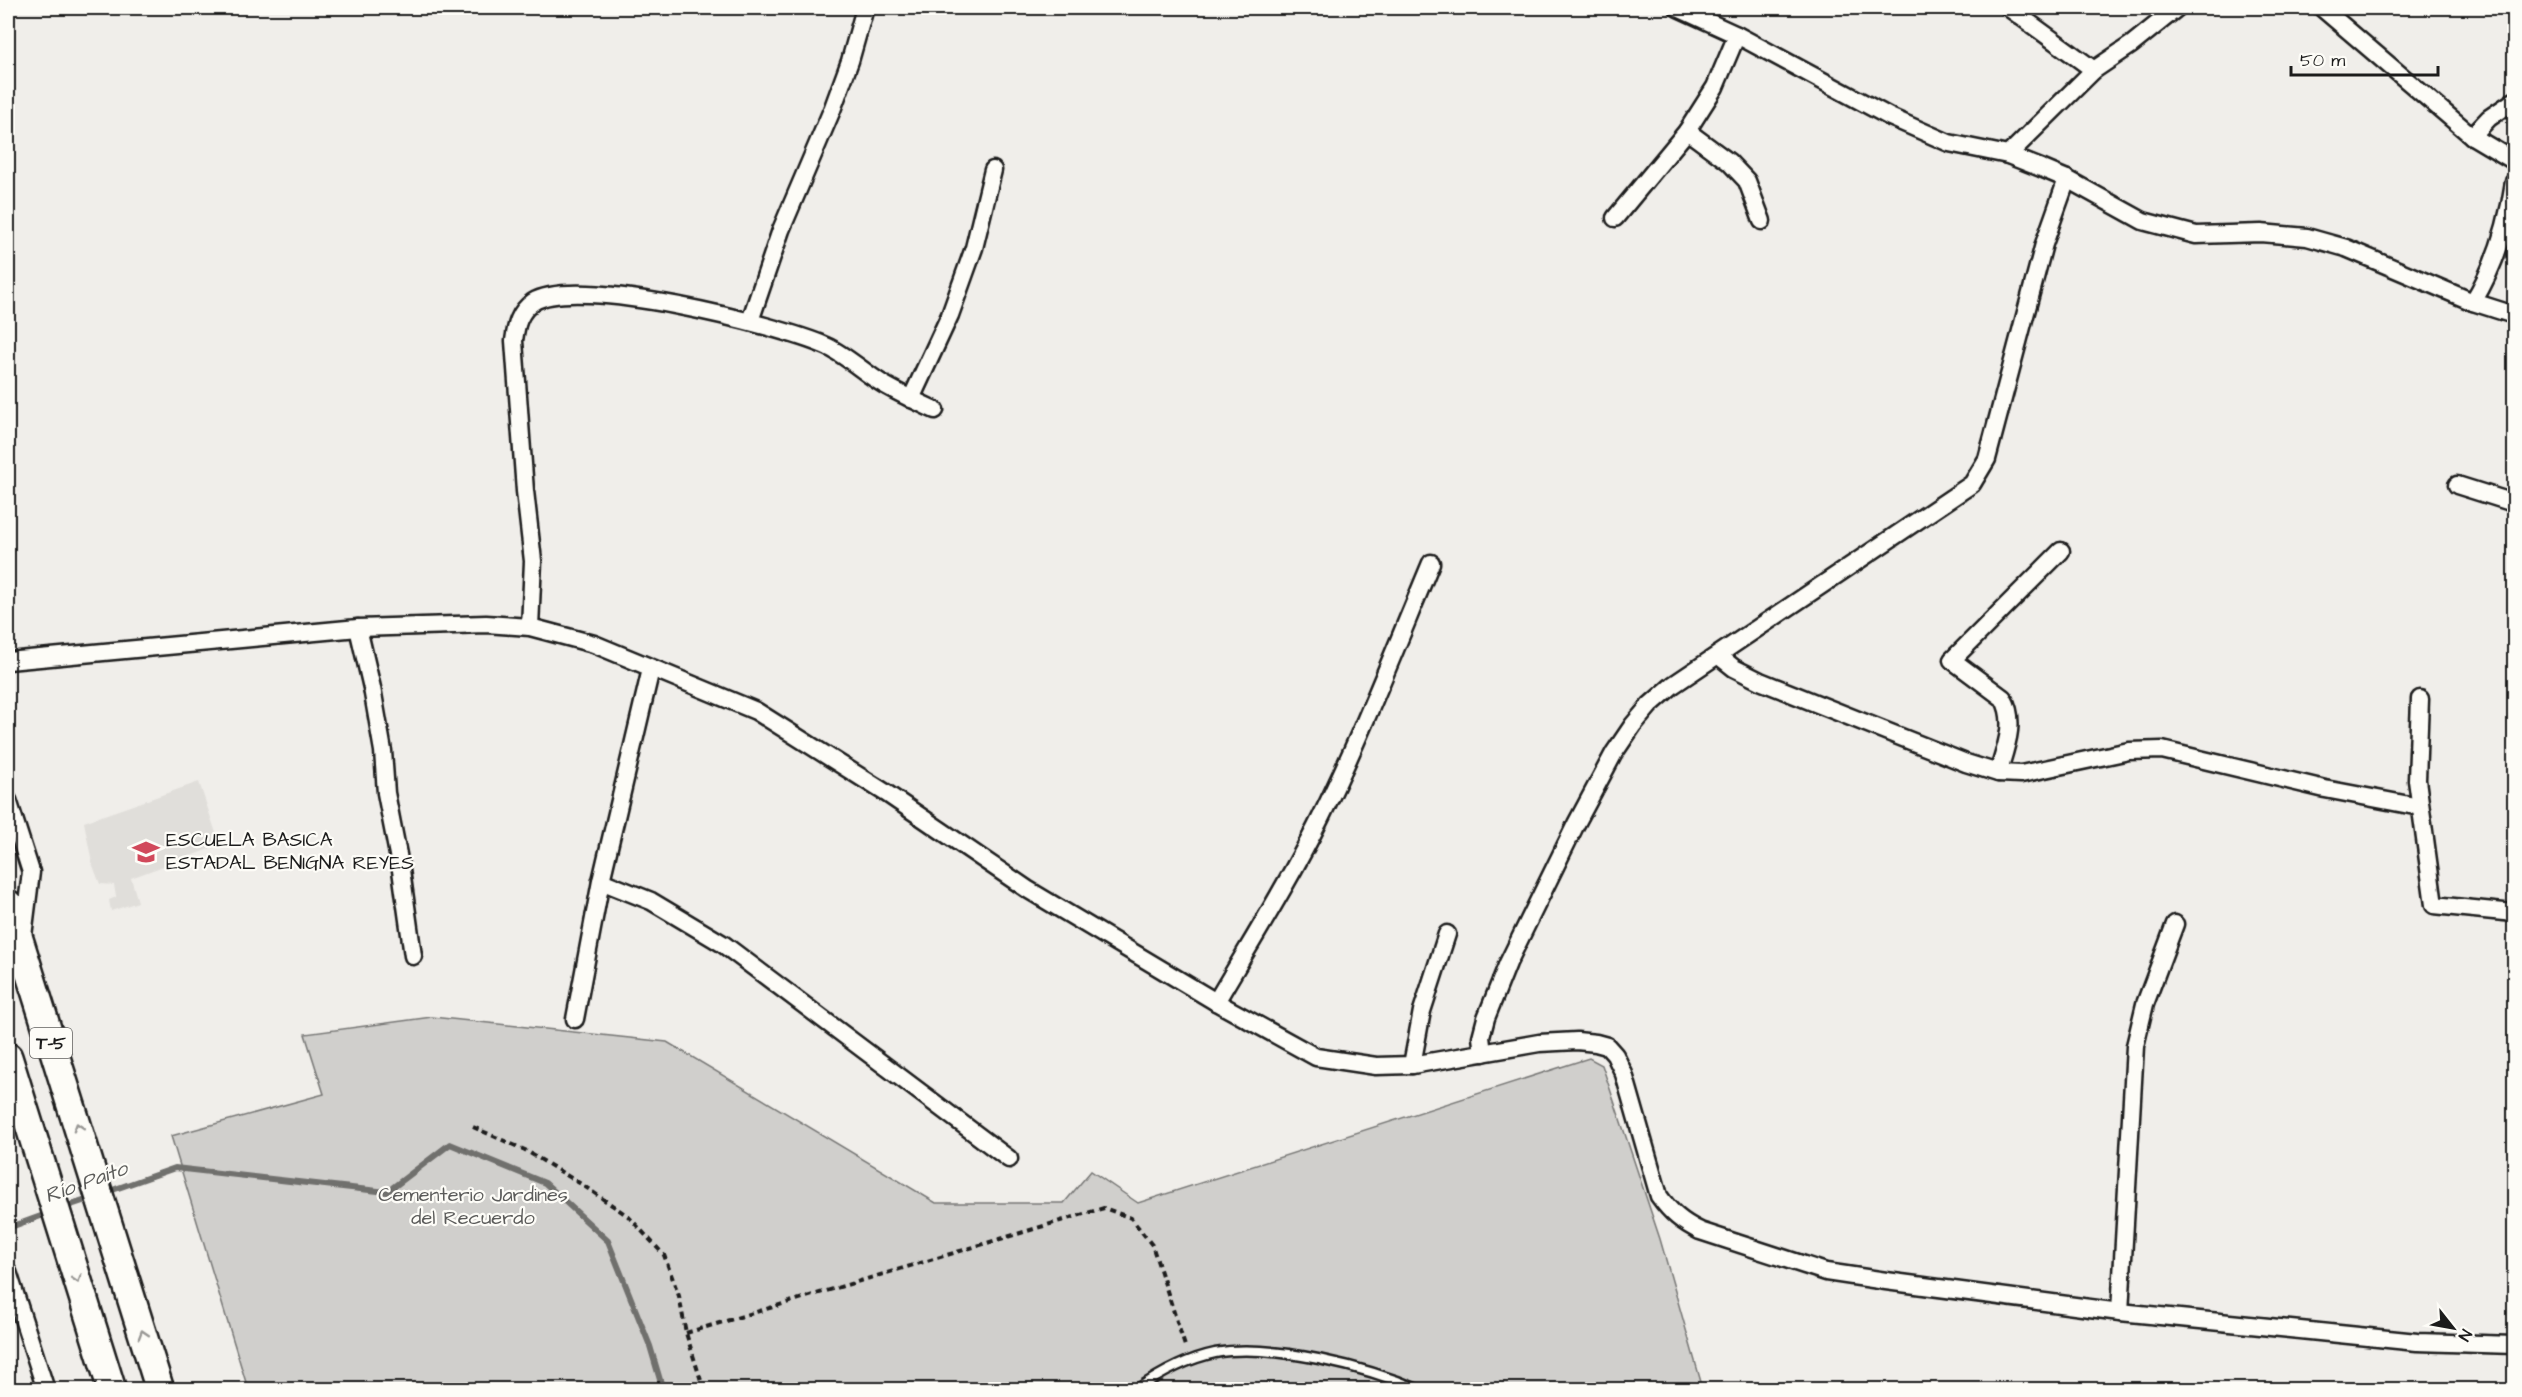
<svg xmlns="http://www.w3.org/2000/svg" width="2522" height="1397" font-family="'Architects Daughter',sans-serif">
  <rect width="100%" height="100%" fill="#f0eeea"/>
  <filter id="ink" filterUnits="userSpaceOnUse"><feTurbulence type="fractalNoise" baseFrequency=".0167" numOctaves="2"/><feDisplacementMap in="SourceGraphic" scale="12" xChannelSelector="R" yChannelSelector="G"/><feConvolveMatrix kernelMatrix="1 2 1 2 8 2 1 2 1" color-interpolation-filters="sRGB"/></filter>
  <g filter="url(#ink)">
    <path fill="#e0deda" d="M 199,782 L 220,845 L 131,878 L 138,902 L 111,911 L 109,900 L 116,897 L 114,885 L 100,884 L 92,863 L 84,822 Z"/>
    <path fill="#d0cfcc" stroke="#767674" stroke-width="1.5" d="M 432,1017 L 667,1042 L 936,1203 L 1064,1203 L 1091,1171 L 1138,1203 L 1589,1058 L 1602,1065 L 1660,1239 L 1703,1389 L 248,1389 L 171,1136 L 324,1094 L 305,1034 Z"/>
    <g fill="none" stroke-linecap="round" stroke-linejoin="round">
      <g stroke="#706f6d" stroke-width="6">
        <path d="M 104,1193 L 175,1168 L 387,1192 L 450,1144 L 545,1183 L 608,1241 L 650,1346 L 663,1390"/>
        <path d="M 62,1208 L 92,1198"/>
        <path d="M 8,1228 L 49,1213"/>
      </g>
      <defs>
        <path id="service" d="M 1136,1390 C 1159,1374 1186,1359 1215,1353 C 1272,1343 1367,1367 1420,1390"/>
        <g id="minor">
          <path d="M 1678,8 L 1737,35 L 1890,117 L 1949,143 L 2008,155 L 2041,168 L 2067,179 L 2143,221 L 2196,235 L 2261,233 L 2307,237 L 2346,248 L 2473,302 L 2514,315"/>
          <path d="M 2009,8 L 2094,70"/>
          <path d="M 2322,8 L 2472,136 L 2514,161"/>
          <path d="M 1687,131 L 1729,162 L 1747,181 L 1762,221"/>
          <path d="M 2472,136 L 2489,118 L 2514,101"/>
          <path d="M 2008,155 L 2094,70 L 2131,45 L 2177,8"/>
          <path d="M 1615,218 L 1687,131 L 1715,87 L 1737,35"/>
          <path d="M 2473,302 C 2495,266 2508,223 2514,182"/>
          <path d="M 750,321 L 781,230 L 832,110 L 850,61 L 865,8"/>
          <path d="M 911,399 L 950,315 L 974,248 L 993,170"/>
          <path d="M 2457,485 L 2514,503"/>
          <path d="M 530,627 L 533,561 L 525,491 L 514,341 C 516,325 519,312 533,302 C 576,274 778,325 826,346 C 846,355 863,372 883,384 C 900,394 918,402 935,410"/>
          <path d="M 358,628 L 372,688 L 383,751 L 386,793 L 401,870 L 413,956"/>
          <path d="M 1719,656 L 1734,668 L 1760,681 L 1966,763 L 1998,773 L 2021,774 L 2129,751 L 2162,750 L 2325,789 L 2420,807"/>
          <path d="M 8,661 L 358,628 L 486,624 L 530,627 L 594,644 L 756,711 L 886,793 L 1027,889 L 1216,1002 L 1316,1057 L 1376,1066 L 1412,1065 L 1539,1043 L 1577,1041 L 1596,1043 L 1607,1046 L 1615,1055 L 1624,1074 L 1659,1196 C 1671,1213 1682,1222 1700,1231 L 1826,1272 L 1886,1281 L 2120,1312 L 2300,1330 L 2417,1342 L 2514,1345"/>
          <path d="M 2420,699 L 2417,780 L 2434,905 L 2514,913"/>
          <path d="M 1998,773 C 2005,749 2017,722 2003,698 L 1952,660 L 2061,551"/>
          <path d="M 8,800 L 31,872 L 23,936"/>
          <path d="M 601,881 L 651,901 L 723,944 L 1009,1159"/>
          <path d="M 1216,1002 C 1251,942 1289,882 1320,819 C 1361,736 1395,649 1431,563"/>
          <path d="M 575,1019 L 601,881 L 651,669"/>
          <path d="M 1483,1053 L 1481,1037 L 1486,1018 L 1508,963 L 1576,824 L 1614,753 L 1633,725 L 1650,705 L 1673,685 L 1972,484 L 1987,459 L 2044,244 L 2067,179"/>
          <path d="M 1412,1065 L 1422,1011 L 1447,934"/>
          <path d="M 8,1272 L 46,1390"/>
          <path d="M 2120,1312 L 2135,1046 L 2145,1004 L 2175,924"/>
        </g>
        <g id="trunk">
          <path d="M 8,904 L 160,1390"/>
          <path d="M 8,1057 L 112,1390"/>
        </g>
      </defs>
      <use href="#service" stroke="#1c1c1c" stroke-width="13"/>
      <use href="#minor" stroke="#1c1c1c" stroke-width="21"/>
      <use href="#trunk" stroke="#1c1c1c" stroke-width="32"/>
      <g stroke="#1c1c1c" stroke-width="4" stroke-dasharray="6 4.5" stroke-linecap="butt">
        <path d="M 473,1127 L 525,1150 L 581,1184 L 628,1216 L 664,1255 L 679,1296 L 686,1333 L 704,1390"/>
        <path d="M 686,1333 L 1104,1208 L 1131,1218 L 1152,1245 L 1186,1349"/>
      </g>
      <use href="#service" stroke="#fdfcf7" stroke-width="8"/>
      <use href="#minor" stroke="#fdfcf7" stroke-width="16"/>
      <use href="#trunk" stroke="#fdfcf7" stroke-width="27"/>
    </g>
    <defs><path id="oneway-chevron" d="M-2-3.5L2.5 0L-2 3.5" fill="none" stroke-width="1.6" stroke-linecap="round" stroke-linejoin="round" transform="scale(1.5)"/></defs>
    <g stroke="#989794">
      <use href="#oneway-chevron" transform="translate(78 1127) rotate(-107)"/>
      <use href="#oneway-chevron" transform="translate(77 1279) rotate(73)"/>
      <use href="#oneway-chevron" transform="translate(143 1334) rotate(-107)"/>
    </g>
  </g>
  <defs>
    <symbol id="school-bare" viewBox="-9 -9 18 18"><path d="M0-5L7-2L0 1L-7-2ZM-4 1L0 2.5L4 1V4Q0 6-4 4Z" fill="#d1495b" stroke="#fdfcf7" stroke-width="2.5" paint-order="stroke"/></symbol>
  </defs>
  <g fill-rule="evenodd">
    <use href="#school-bare" x="127" y="833" width="38" height="38"/>
  </g>
  <g text-anchor="middle" dominant-baseline="central" stroke-width="4.5" stroke-linejoin="round" paint-order="stroke">
    <rect fill="#fdfcf7" stroke="#605f5e" stroke-width="1.5" x="30" y="1028" width="42" height="30" rx="4.5"/>
    <g font-size="18" font-weight="bold" fill="#1c1c1c">
      <text x="51" y="1043">T-5</text>
    </g>
    <g font-size="20" fill="#1c1c1c" stroke="#fdfcf7" text-anchor="start">
      <text x="166" y="840">ESCUELA BASICA<tspan x="166" dy="23">ESTADAL BENIGNA REYES</tspan></text>
    </g>
    <g font-size="20" fill="#5b5b5a" stroke="#fdfcf7">
      <text x="473" y="1195">Cementerio Jardines<tspan x="473" dy="23">del Recuerdo</tspan></text>
    </g>
    <g font-size="21" font-style="italic" fill="#5b5b59" stroke="#fdfcf7">
      <text transform="translate(86 1182) rotate(-20)">Río Paíto</text>
    </g>
  </g>
  <rect width="2522" height="1397" fill="none" stroke="#fdfcf7" stroke-width="30"/>
  <rect x="15" y="15" width="2492" height="1367" fill="none" stroke="#1c1c1c" stroke-width="2" filter="url(#ink)"/>
  <g transform="translate(2453 1328) rotate(121)" stroke="#fdfcf7" stroke-width="4.5" paint-order="stroke">
  <path d="M0-4.5L10 22L0 15L-10 22Z" fill="#1c1c1c"/>
  <text y="-9" font-size="16" font-weight="bold" text-anchor="middle" fill="#1c1c1c">N</text>
  </g>
  <path d="M2291 66v9h147v-9" fill="none" stroke="#1c1c1c" stroke-width="3"/>
  <text x="2300" y="66" font-size="18" fill="#1c1c1c" stroke="#fdfcf7" stroke-width="4.5" paint-order="stroke">50 m</text>
</svg>
